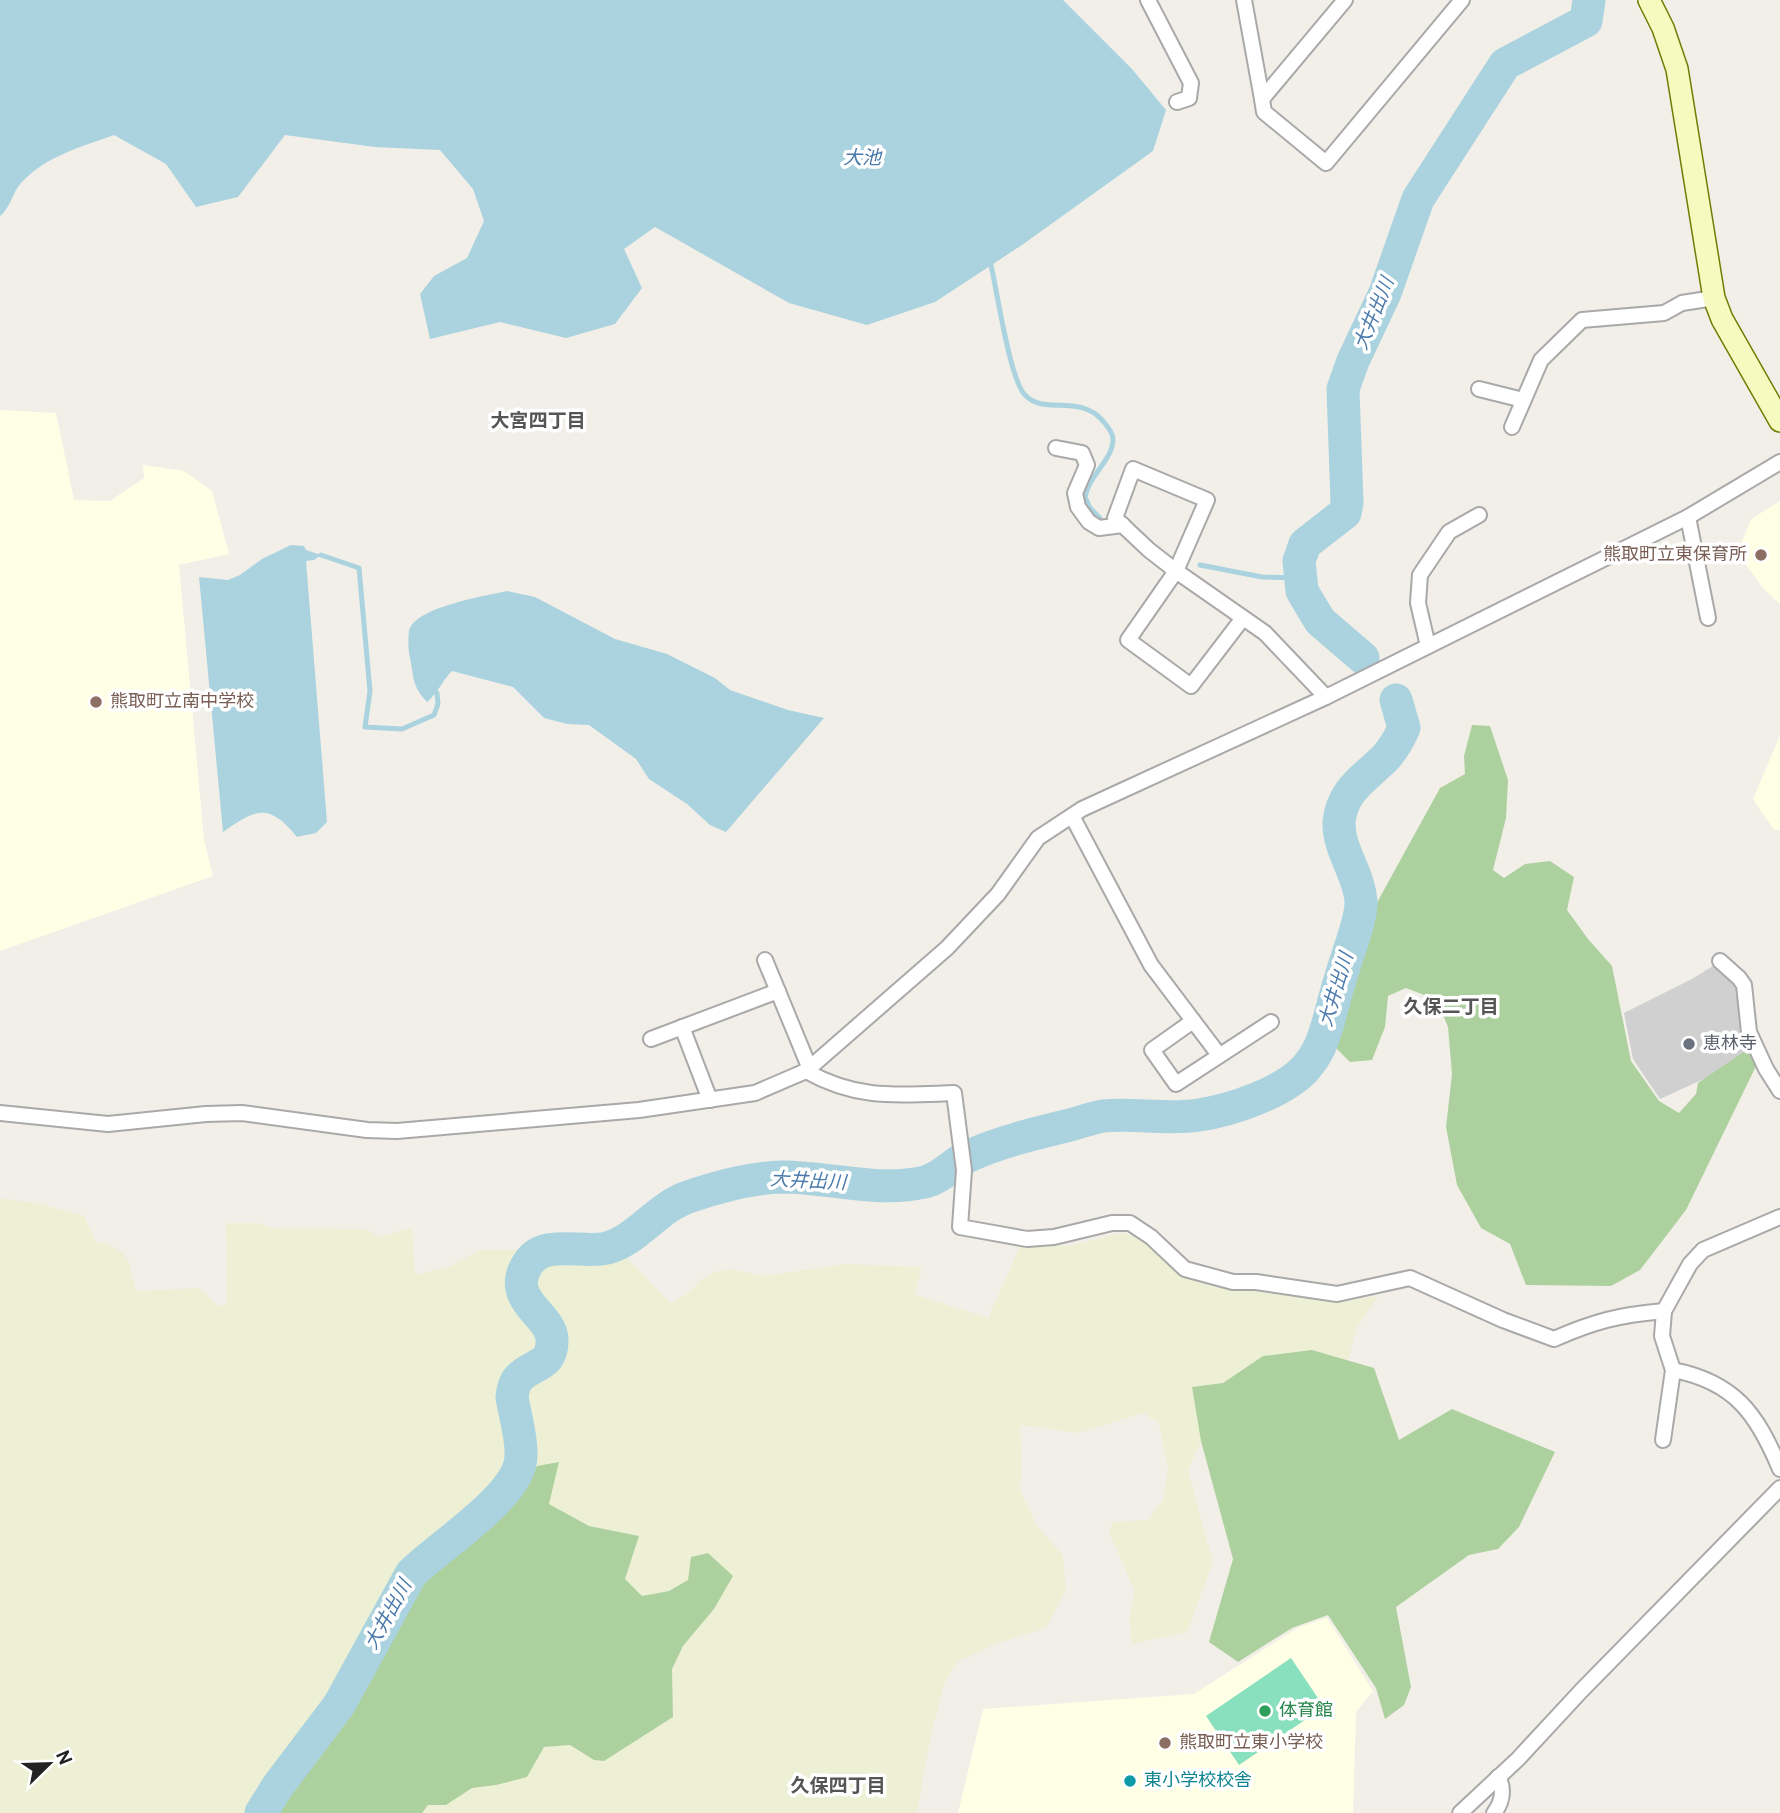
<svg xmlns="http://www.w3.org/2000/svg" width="1780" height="1813" font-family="Overpass,'Noto Sans JP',sans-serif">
  <rect width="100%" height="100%" fill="#f2efe9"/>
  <g fill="#ffffe5">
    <path d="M 0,410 L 56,413 L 74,500 L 110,501 L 144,478 L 143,465 L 184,471 L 212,491 L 229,554 L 179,565 L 204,840 L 213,876 L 0,951 Z"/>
    <path d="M 1780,501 L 1780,604 L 1763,588 L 1745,563 L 1740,547 L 1751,519 Z"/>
    <path d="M 1780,735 L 1780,830 L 1774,830 L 1753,799 Z"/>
    <path d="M 1327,1618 L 1373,1691 L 1356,1712 L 1353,1813 L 958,1813 L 983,1709 L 1194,1694 L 1299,1627 Z"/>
  </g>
  <path fill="#d0d0d0" d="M 1716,964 L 1738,985 L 1741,994 L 1740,1021 L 1754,1056 L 1660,1099 L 1633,1059 L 1624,1013 L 1692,979 Z"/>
  <path fill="#eef0d5" d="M 0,1198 L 41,1204 L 84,1216 L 96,1242 L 107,1244 L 122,1252 L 129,1262 L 136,1291 L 199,1288 L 218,1306 L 227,1305 L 226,1223 L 257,1223 L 272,1228 L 365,1229 L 380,1237 L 412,1228 L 415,1275 L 451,1266 L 480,1250 L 522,1250 L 549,1257 L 605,1256 L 620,1251 L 671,1303 L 691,1291 L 700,1280 L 713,1273 L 730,1269 L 765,1276 L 844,1264 L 922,1267 L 914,1294 L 988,1318 L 1021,1244 L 1069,1246 L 1122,1233 L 1138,1237 L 1182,1275 L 1224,1287 L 1347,1301 L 1378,1296 L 1357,1327 L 1348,1360 L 1312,1350 L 1263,1356 L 1223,1383 L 1193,1387 L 1201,1441 L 1188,1471 L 1213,1562 L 1187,1632 L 1132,1644 L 1129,1617 L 1135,1592 L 1109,1532 L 1113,1522 L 1148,1520 L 1163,1500 L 1168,1468 L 1159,1424 L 1144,1413 L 1078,1433 L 1020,1425 L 1022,1476 L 1019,1487 L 1037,1526 L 1063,1555 L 1066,1590 L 1046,1628 L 993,1645 L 957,1662 L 944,1684 L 931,1735 L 917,1813 L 422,1813 L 428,1805 L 446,1805 L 472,1788 L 496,1785 L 544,1747 L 570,1745 L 594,1760 L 673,1717 L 672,1669 L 683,1646 L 714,1609 L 733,1577 L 707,1553 L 691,1557 L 688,1580 L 669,1591 L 642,1596 L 625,1579 L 639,1536 L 589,1526 L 549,1504 L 558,1462 L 537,1466 L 489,1524 L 417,1578 L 345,1707 L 269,1813 L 0,1813 Z"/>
  <g fill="#add19e">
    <path d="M 1472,725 L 1490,726 L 1508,780 L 1506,818 L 1493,870 L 1504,878 L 1525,864 L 1550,861 L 1574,877 L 1567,910 L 1588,939 L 1612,966 L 1631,1061 L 1659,1101 L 1679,1113 L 1696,1094 L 1698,1083 L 1748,1049 L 1758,1062 L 1686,1210 L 1640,1270 L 1611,1286 L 1526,1285 L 1510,1244 L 1481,1228 L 1457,1185 L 1446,1127 L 1452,1074 L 1448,1027 L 1437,1000 L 1406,988 L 1388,996 L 1385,1027 L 1372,1060 L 1350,1062 L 1336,1048 L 1342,1008 L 1374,908 L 1440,788 L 1465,774 L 1464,756 Z"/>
    <path d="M 1312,1350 L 1374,1368 L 1399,1440 L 1452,1409 L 1555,1452 L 1519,1527 L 1498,1549 L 1469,1555 L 1396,1607 L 1411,1687 L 1404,1705 L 1385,1719 L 1376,1688 L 1328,1615 L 1292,1628 L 1238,1662 L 1209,1642 L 1233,1559 L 1201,1441 L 1192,1387 L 1223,1383 L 1263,1356 Z"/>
    <path d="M 559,1462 L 549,1504 L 589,1526 L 639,1536 L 625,1579 L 642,1596 L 669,1591 L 688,1580 L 691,1557 L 708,1553 L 733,1576 L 714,1609 L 683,1646 L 672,1669 L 673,1717 L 604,1761 L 594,1760 L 570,1745 L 544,1747 L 527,1777 L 496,1785 L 472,1788 L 446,1805 L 428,1805 L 422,1813 L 269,1813 L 345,1707 L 417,1578 L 489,1524 L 537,1466 Z"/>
  </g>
  <path fill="#88e0be" d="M 1291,1658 L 1324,1707 L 1239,1765 L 1206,1716 Z"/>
  <g fill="#aad3df">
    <path d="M 0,0 L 1063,0 L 1132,69 L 1166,110 L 1153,151 L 1022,245 L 935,302 L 867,325 L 789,303 L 655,227 L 624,249 L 642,288 L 615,324 L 566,338 L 500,322 L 430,339 L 420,294 L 434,276 L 467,258 L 484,221 L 473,189 L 440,150 L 375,147 L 285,135 L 238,197 L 196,207 L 166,164 L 114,135 C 81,147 46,156 21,183 C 12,193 11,207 0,216 Z"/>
    <path d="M 291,545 L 304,546 L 306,550 L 321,555 L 314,560 L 306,561 L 327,822 L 316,833 L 297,837 C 269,803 257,808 223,832 L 199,577 L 228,580 L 240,575 L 262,559 Z"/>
    <path d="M 507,591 L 535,597 L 615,639 L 667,654 L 715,678 L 730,690 L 788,710 L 824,718 L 726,832 L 710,825 L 687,804 L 649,779 L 636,759 L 589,725 L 567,724 L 544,718 L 513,687 L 452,671 C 442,681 438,693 427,702 C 412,686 414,678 410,658 C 408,650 408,639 409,631 C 415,607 485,596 507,591 Z"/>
  </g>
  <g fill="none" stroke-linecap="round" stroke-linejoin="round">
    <g stroke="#aad3df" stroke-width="5">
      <path d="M 991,265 C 997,291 1010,380 1025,395 C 1045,416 1079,393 1103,421 C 1107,426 1113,432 1113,439 C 1113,460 1089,475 1085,497 L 1090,508 L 1100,518"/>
      <path d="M 321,555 L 359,568 L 370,691 L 365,727 L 402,729 L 434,715 L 438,704 L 437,693"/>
      <path d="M 1200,565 L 1262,577 L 1301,578"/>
    </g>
    <g stroke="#aad3df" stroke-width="33">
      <path d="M 1363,658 L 1320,621 L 1302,591 L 1299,561 L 1305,544 L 1345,513 L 1347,503 L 1343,389 L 1353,361 L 1385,293 L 1418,199 L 1505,64 L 1586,21 L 1589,0"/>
      <path d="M 261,1813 L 277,1787 L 339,1705 L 411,1574 C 437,1547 521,1496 521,1456 C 522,1437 515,1416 512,1397 C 513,1390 514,1383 519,1378 C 532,1363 553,1368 552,1339 C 551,1314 503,1299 529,1262 C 545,1239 584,1254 607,1248 C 636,1241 658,1207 688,1197 C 717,1187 751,1178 782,1177 C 830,1177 877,1193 925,1182 C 944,1177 953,1162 971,1155 C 1003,1141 1037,1133 1070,1125 C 1081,1122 1092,1118 1103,1116 C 1135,1113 1168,1120 1199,1115 C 1232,1110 1282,1093 1305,1069 C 1310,1063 1317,1053 1320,1046 C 1329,1026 1333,1001 1340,980 C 1345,960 1362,920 1361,901 C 1359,873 1338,850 1339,822 C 1342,789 1367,777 1386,757 C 1394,748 1399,739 1404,728 L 1396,700"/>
    </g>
    <defs>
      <g id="street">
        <path d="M 1148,0 L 1191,83 L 1189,98 L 1177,102"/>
        <path d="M 1244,0 L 1262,99"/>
        <path d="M 1345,0 L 1262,99 L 1264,112 L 1326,163 L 1462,0"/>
        <path d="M 1479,389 L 1523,400"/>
        <path d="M 1512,427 L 1541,360 L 1582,320 L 1664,313 L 1682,303 L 1714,298"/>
        <path d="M 1056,448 L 1082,453 L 1087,465 L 1075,493 L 1078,507 L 1089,522 L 1099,528 L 1123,525"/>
        <path d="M 1688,517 L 1708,618"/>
        <path d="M 1243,618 L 1191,686 L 1128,640 L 1176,571 L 1207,500 L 1133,469 L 1115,518 L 1149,550 L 1176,571 L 1265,633 L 1326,697"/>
        <path d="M 1428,646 L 1418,603 L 1420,575 L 1449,532 L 1479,515"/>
        <path d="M 1072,816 L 1151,965 L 1219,1055"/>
        <path d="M 765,960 L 810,1069"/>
        <path d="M 1720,961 L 1739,978 L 1744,985 L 1749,1032 L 1766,1069 L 1780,1091"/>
        <path d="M 1193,1021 L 1152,1050 L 1176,1084 L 1271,1022"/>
        <path d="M 682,1027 L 710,1100"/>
        <path d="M 651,1039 L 778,991"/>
        <path d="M 806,1071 C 857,1100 897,1095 954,1093 L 964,1170 L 960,1227 L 1027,1239 L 1054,1237 L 1112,1223 L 1130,1223 L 1151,1237 L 1185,1269 L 1233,1282 L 1256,1282 L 1337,1294 L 1410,1278 L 1503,1320 L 1554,1339 C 1595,1321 1619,1315 1664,1311 L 1690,1264 L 1703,1250 L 1780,1217"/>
        <path d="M 0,1113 L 108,1124 L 206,1114 L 242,1113 L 367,1130 L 397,1131 L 639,1110 L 755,1093 L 806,1071 L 947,948 L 998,894 L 1038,838 L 1082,809 L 1326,697 L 1688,517 L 1780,462"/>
        <path d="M 1673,1370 C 1735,1382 1757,1414 1780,1469"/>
        <path d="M 1663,1440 L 1673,1370 L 1662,1336 L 1664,1311"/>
        <path d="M 1460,1813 L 1518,1759 L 1581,1691 L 1780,1488"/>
        <path d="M 1494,1813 C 1502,1803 1505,1789 1498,1777"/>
      </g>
      <path id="secondary" d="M 1649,0 L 1663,28 L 1677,69 L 1714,298 L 1722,319 L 1780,421"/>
    </defs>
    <use href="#street" stroke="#a9a9a9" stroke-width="18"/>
    <use href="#secondary" stroke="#707d05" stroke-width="24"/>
    <use href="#street" stroke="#fff" stroke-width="14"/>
    <use href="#secondary" stroke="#f7fabf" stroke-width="21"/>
  </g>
  <g fill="#8d6e63" stroke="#fff" stroke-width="2.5">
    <circle cx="1761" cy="555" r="7"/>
    <circle cx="96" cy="702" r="7"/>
    <circle cx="1165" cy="1743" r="7"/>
  </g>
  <circle fill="#6b7280" stroke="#fff" stroke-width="2.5" cx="1689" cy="1044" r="7"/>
  <circle fill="#2e9e5b" stroke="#fff" stroke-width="2.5" cx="1265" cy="1711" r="7"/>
  <circle fill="#0f9aa8" stroke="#fff" stroke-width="2.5" cx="1130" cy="1781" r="7"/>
  <g text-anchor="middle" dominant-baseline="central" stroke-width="7" stroke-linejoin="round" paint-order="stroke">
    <g font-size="18" fill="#785e54" stroke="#fff" text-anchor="start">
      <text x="1747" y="555" text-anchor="end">熊取町立東保育所</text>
      <text x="110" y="702">熊取町立南中学校</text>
      <text x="1179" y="1743">熊取町立東小学校</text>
    </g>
    <g font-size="18" fill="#5b616d" stroke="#fff" text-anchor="start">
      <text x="1703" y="1044">恵林寺</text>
    </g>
    <g font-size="18" fill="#27864d" stroke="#fff" text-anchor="start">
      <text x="1279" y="1711">体育館</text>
    </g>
    <g font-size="18" fill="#0d838f" stroke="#fff" text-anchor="start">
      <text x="1144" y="1781">東小学校校舎</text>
    </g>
    <g font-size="19" font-style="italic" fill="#4a7aab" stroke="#fff">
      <text x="862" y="159">大池</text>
      <text transform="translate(1375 314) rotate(-68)">大井出川</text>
      <text transform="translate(1337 990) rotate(-73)">大井出川</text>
      <text transform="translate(808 1182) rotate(3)">大井出川</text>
      <text transform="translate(389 1615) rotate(-61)">大井出川</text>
    </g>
    <g font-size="19" font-weight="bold" fill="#555" stroke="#fff">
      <text x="538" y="422">大宮四丁目</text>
      <text x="1451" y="1008">久保二丁目</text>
      <text x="838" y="1787">久保四丁目</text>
    </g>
  </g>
  <g transform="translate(49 1764) rotate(67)" stroke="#ffffff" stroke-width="5" paint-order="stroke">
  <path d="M0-5L12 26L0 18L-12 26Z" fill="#222222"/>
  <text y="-10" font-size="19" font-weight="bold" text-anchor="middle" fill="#222222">N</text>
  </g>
</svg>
